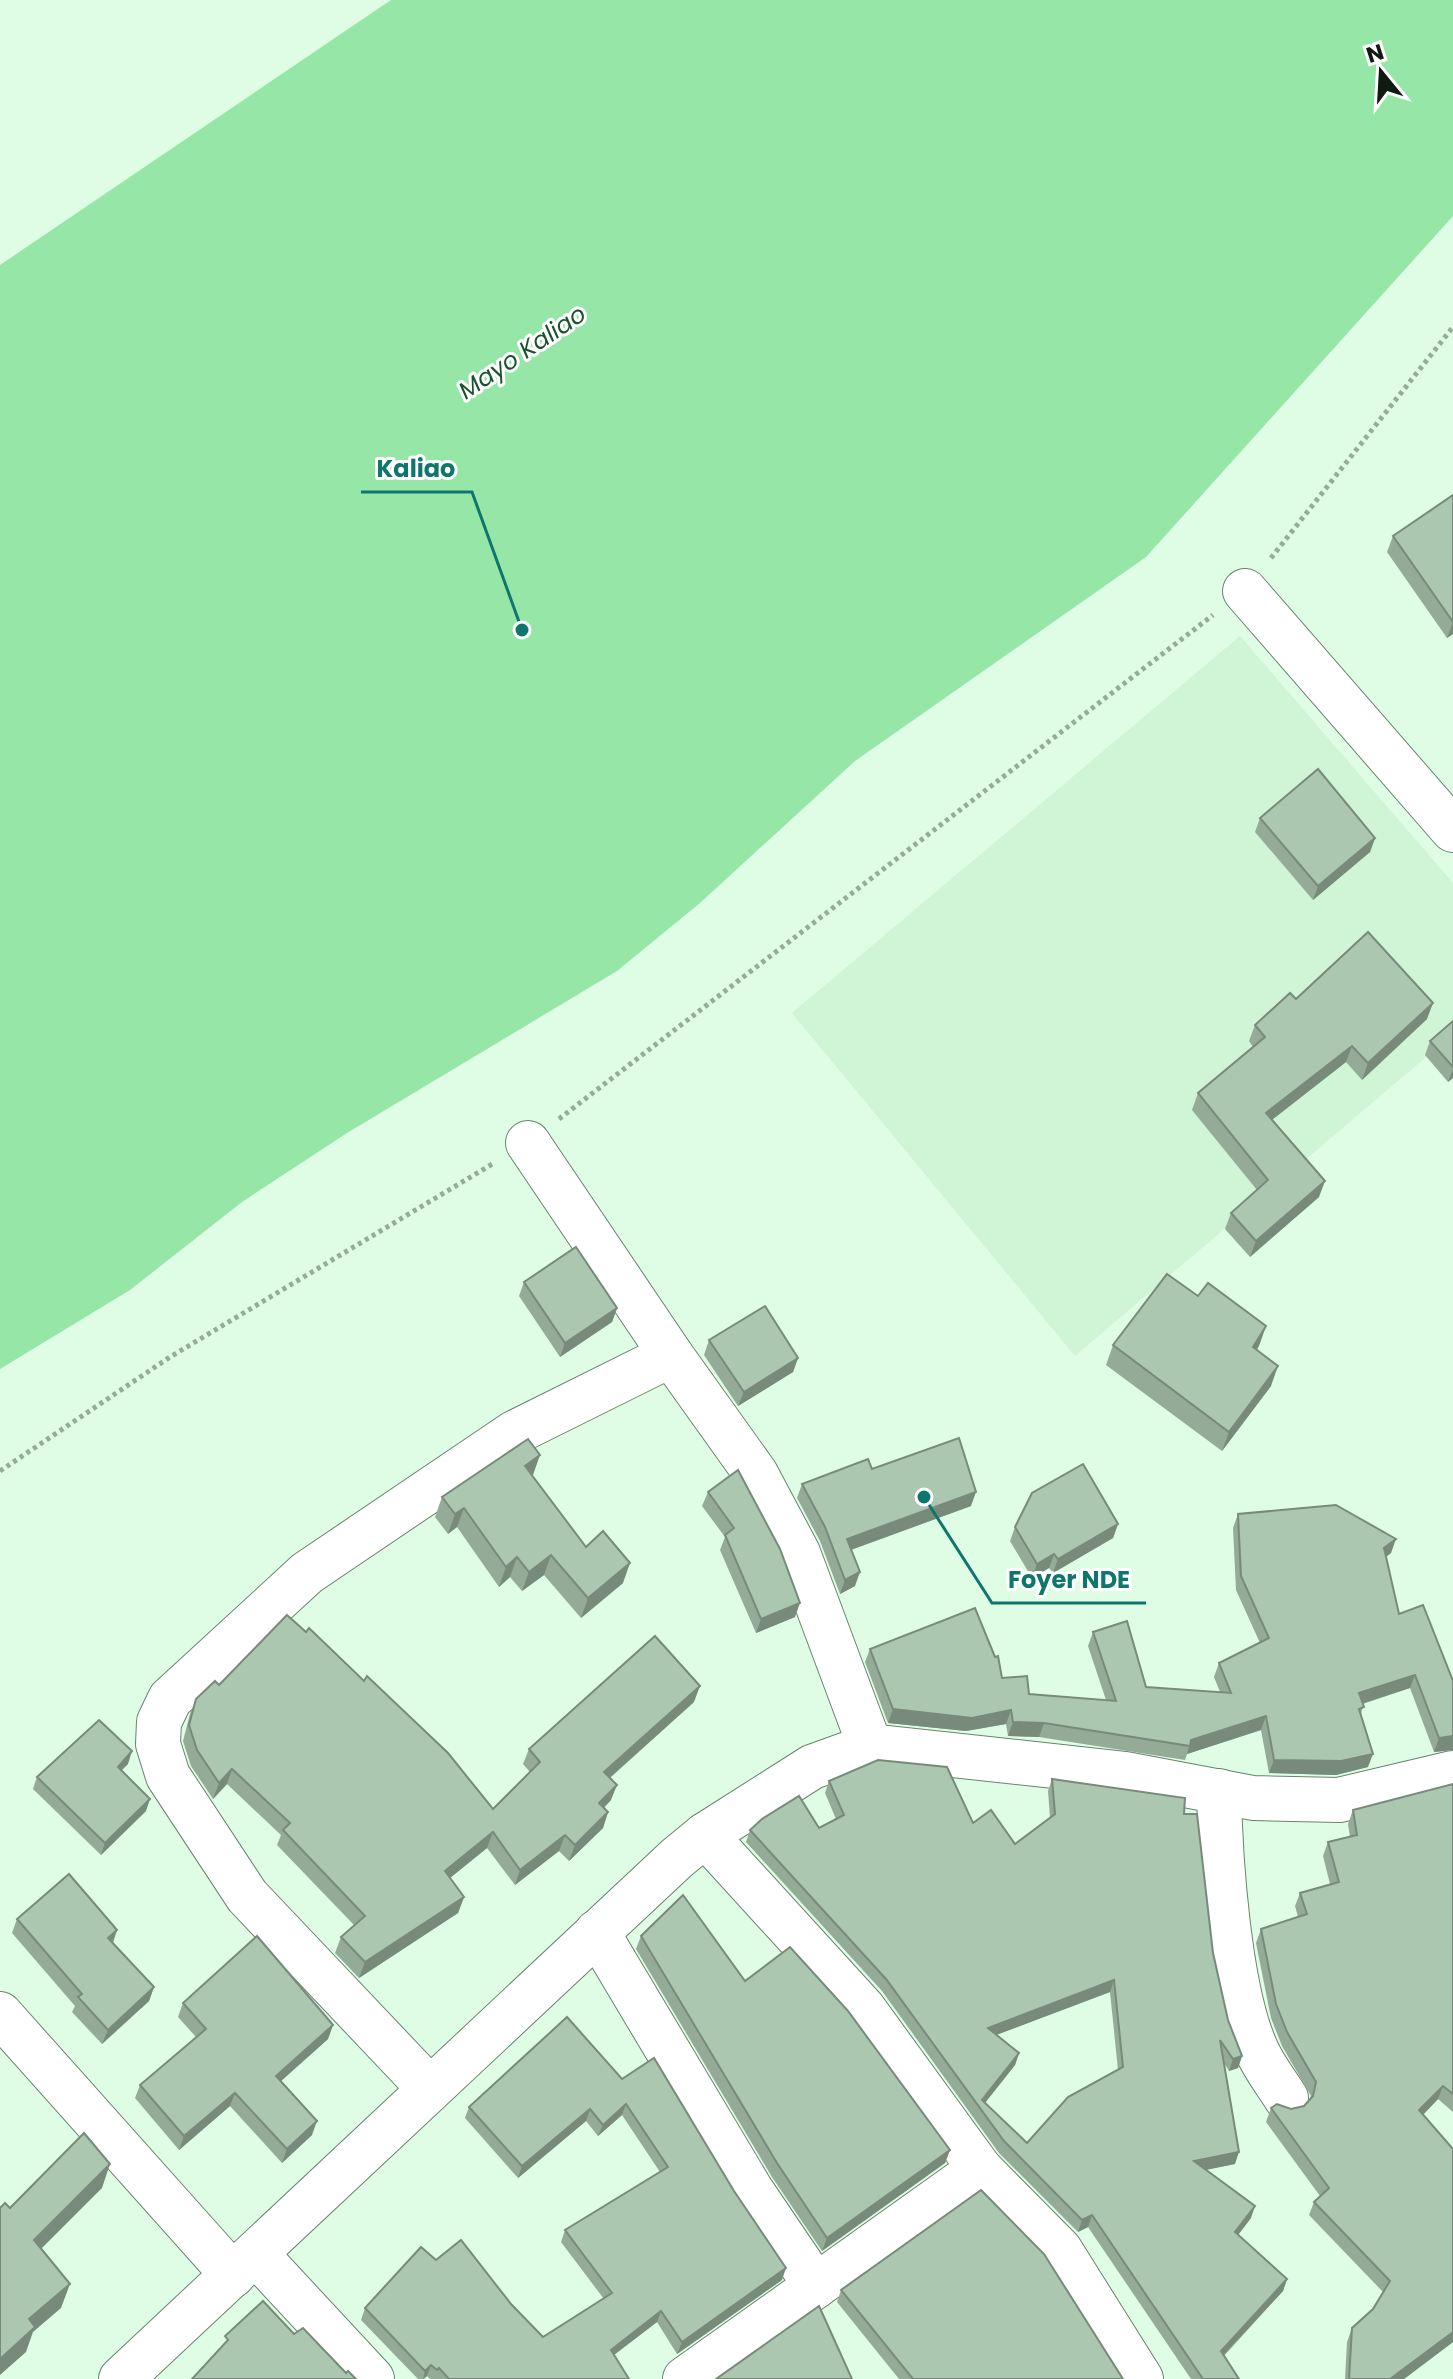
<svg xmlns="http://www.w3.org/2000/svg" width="1453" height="2379" font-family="Poppins,sans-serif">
  <rect width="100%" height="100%" fill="#dffde4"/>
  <path fill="#d0f4d6" d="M 1240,636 L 1453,883 L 1453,1034 L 1075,1356 L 792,1013 Z"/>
  <path fill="#96e6a7" d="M 391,0 L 1453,0 L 1453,216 L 1146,557 L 855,761 L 700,903 L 617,971 L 347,1133 L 242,1202 L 130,1290 L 0,1369 L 0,265 Z"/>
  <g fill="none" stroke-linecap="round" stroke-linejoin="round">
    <defs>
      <g id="minor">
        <path d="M 1245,591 L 1453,830"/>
        <path d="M 528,1143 L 671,1355 L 756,1474 L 798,1553 L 870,1746"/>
        <path d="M 1219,1791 C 1220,1858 1229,1991 1257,2051 C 1264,2067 1276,2082 1286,2098"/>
        <path d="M 705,1835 L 863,2008 L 980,2169 L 1060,2250 L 1141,2379"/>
        <path d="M 597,1932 L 751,2190 L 816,2286"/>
        <path d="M 0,2014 L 233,2275"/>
        <path d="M 430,2089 L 247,1896 L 168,1776 L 158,1744 L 159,1722 L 170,1699 L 307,1573 L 514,1433 L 671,1355"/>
        <path d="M 256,2254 L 372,2379"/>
        <path d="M 121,2379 L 677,1858 L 705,1835 L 812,1767 L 870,1746 L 1126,1774 L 1253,1798 L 1339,1800 L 1453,1773"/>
        <path d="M 685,2379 L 980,2169"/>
      </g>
    </defs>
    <use href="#minor" stroke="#69846e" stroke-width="46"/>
    <g stroke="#95ac99" stroke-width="5" stroke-dasharray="4 4" stroke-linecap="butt">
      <path d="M 1271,558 L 1453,327"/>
      <path d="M 559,1119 L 1213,615"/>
      <path d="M 0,1471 L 170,1357 L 494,1163"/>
    </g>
    <use href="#minor" stroke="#fff" stroke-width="44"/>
  </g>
  <g fill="#93ab97" fill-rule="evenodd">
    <path d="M 1453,495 L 1453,634 L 1447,638 L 1387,552 L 1393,536 Z"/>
    <path d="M 1260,818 L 1375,838 L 1370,852 L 1313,900 L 1255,832 Z"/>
    <path d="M 1296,999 L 1427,1019 L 1362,1080 L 1346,1062 L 1272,1120 L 1319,1197 L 1250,1257 L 1225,1229 L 1231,1213 L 1257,1190 L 1192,1110 L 1198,1093 L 1253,1047 L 1249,1041 L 1255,1025 Z"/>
    <path d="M 1453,1021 L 1453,1078 L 1448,1082 L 1425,1055 L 1430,1041 Z"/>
    <path d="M 524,1282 L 617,1308 L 612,1322 L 560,1357 L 519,1296 Z"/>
    <path d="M 1198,1296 L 1266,1326 L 1257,1350 L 1271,1386 L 1222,1451 L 1106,1365 L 1113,1345 Z"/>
    <path d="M 709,1340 L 798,1358 L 793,1372 L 738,1406 L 704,1355 Z"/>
    <path d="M 872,1469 L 971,1506 L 851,1550 L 855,1586 L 840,1594 L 820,1541 L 797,1498 L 802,1484 Z"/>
    <path d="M 738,1470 L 795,1617 L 756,1633 L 720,1550 L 725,1537 L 702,1506 L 708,1492 Z"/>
    <path d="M 532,1475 L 586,1547 L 623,1583 L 581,1618 L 544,1575 L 522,1591 L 510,1577 L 499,1587 L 457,1527 L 448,1534 L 435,1517 L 442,1497 Z"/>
    <path d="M 1238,1514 L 1391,1553 L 1386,1557 L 1399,1614 L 1453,1681 L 1453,1750 L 1434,1752 L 1410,1688 L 1363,1704 L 1361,1715 L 1368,1767 L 1336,1775 L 1269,1773 L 1261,1730 L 1187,1754 L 1185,1760 L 1039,1737 L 1008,1736 L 1006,1724 L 966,1731 L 888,1723 L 865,1662 L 870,1649 L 1002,1678 L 1029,1694 L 1106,1700 L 1088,1646 L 1093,1632 L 1146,1687 L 1220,1692 L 1214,1677 L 1219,1663 L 1260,1643 L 1236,1590 L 1233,1528 Z"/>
    <path d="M 1118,1524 L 1113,1538 L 1053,1573 L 1049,1568 L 1032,1578 L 1010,1541 L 1015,1527 Z"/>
    <path d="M 219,1685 L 493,1809 L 530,1772 L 523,1764 L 529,1749 L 694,1702 L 610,1778 L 611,1800 L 604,1808 L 608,1812 L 603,1828 L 569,1861 L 559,1851 L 515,1885 L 487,1848 L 450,1878 L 464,1897 L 458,1913 L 359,1978 L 335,1953 L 341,1937 L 354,1925 L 277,1845 L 281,1835 L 227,1784 L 213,1799 L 191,1766 L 183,1741 L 190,1714 L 196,1699 Z"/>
    <path d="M 128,1764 L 121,1770 L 146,1811 L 101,1855 L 33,1789 L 37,1777 Z"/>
    <path d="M 1052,1779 L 1184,1814 L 1228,2020 L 1242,2056 L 1238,2068 L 1229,2071 L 1224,2063 L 1235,2164 L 1206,2170 L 1251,2218 L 1238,2235 L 1287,2279 L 1283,2291 L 1224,2356 L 1239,2379 L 1191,2379 L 1088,2227 L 1078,2232 L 999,2153 L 882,1991 L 746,1842 L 750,1830 L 819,1828 L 836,1819 L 825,1793 L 829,1781 L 973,1823 L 1015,1844 L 1050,1818 L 1048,1791 ZM 1110,1992 L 1118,2070 L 1027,2143 L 985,2103 L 1015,2065 L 1019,2053 L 996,2035 Z"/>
    <path d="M 1453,1784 L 1453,2112 L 1438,2099 L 1423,2115 L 1453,2149 L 1453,2342 L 1404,2379 L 1345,2379 L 1347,2342 L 1352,2328 L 1373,2309 L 1383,2292 L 1309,2215 L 1314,2202 L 1320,2196 L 1266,2122 L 1271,2108 L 1291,2109 L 1304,2106 L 1310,2099 L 1311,2096 L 1282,2046 L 1271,2018 L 1256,1943 L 1261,1929 L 1298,1917 L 1295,1906 L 1300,1893 L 1330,1884 L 1323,1856 L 1328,1842 L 1350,1837 L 1348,1824 L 1353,1810 Z"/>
    <path d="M 17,1919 L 117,1930 L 113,1943 L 154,1987 L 149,2001 L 102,2044 L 72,2012 L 75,2006 L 12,1933 Z"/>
    <path d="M 641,1936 L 745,1981 L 950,2150 L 945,2163 L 822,2251 L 772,2177 L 636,1949 Z"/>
    <path d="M 183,2003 L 333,2025 L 328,2039 L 281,2081 L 312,2135 L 282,2163 L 230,2106 L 179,2150 L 135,2098 L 140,2085 L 196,2037 L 178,2017 Z"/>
    <path d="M 567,2017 L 782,2280 L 677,2354 L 657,2322 L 614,2355 L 629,2379 L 430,2379 L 427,2376 L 424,2379 L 418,2379 L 361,2320 L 365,2308 L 436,2260 L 511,2304 L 543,2337 L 604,2299 L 561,2242 L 565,2230 L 660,2172 L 622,2115 L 598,2136 L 586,2121 L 518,2178 L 465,2118 L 469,2107 Z"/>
    <path d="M 841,2290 L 1123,2379 L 899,2379 L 837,2302 Z"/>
  </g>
  <g fill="#788b7b">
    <path d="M 1453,622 L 1453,634 L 1447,638 Z"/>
    <path d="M 1375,838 L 1370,852 L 1313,900 L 1318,886 Z"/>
    <path d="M 1433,1003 L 1427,1019 L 1362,1080 L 1368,1063 Z"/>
    <path d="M 1352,1046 L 1346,1062 L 1260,1129 L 1266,1113 Z"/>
    <path d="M 1453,1069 L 1453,1078 L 1448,1082 Z"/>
    <path d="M 1325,1181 L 1319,1197 L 1250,1257 L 1256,1241 Z"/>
    <path d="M 617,1308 L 612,1322 L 560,1357 L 565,1343 Z"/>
    <path d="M 1266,1326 L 1259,1346 L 1246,1366 L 1253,1347 Z"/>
    <path d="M 798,1358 L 793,1372 L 738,1406 L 744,1392 Z"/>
    <path d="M 1278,1366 L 1271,1386 L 1222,1451 L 1229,1432 Z"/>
    <path d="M 540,1455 L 533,1475 L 518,1485 L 525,1466 Z"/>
    <path d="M 976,1492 L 971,1506 L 842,1553 L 847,1539 Z"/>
    <path d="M 464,1508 L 457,1527 L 448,1534 L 455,1514 Z"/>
    <path d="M 1118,1524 L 1113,1538 L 1053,1573 L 1058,1559 Z"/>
    <path d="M 1396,1539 L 1391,1553 L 1379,1562 L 1384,1548 Z"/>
    <path d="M 1054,1554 L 1049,1568 L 1032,1578 L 1037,1564 Z"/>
    <path d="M 551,1555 L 544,1575 L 522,1591 L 529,1572 Z"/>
    <path d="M 517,1557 L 510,1577 L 499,1587 L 506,1567 Z"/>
    <path d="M 630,1563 L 623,1583 L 581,1618 L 588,1598 Z"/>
    <path d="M 860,1572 L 855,1586 L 840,1594 L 845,1580 Z"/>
    <path d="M 800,1603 L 795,1617 L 756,1633 L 761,1619 Z"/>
    <path d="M 1415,1675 L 1410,1688 L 1354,1706 L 1359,1693 Z"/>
    <path d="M 700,1686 L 694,1702 L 598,1788 L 604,1772 Z"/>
    <path d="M 893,1709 L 1011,1710 L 1006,1724 L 966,1731 L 888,1723 Z"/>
    <path d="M 1266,1716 L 1261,1730 L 1187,1754 L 1191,1740 Z"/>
    <path d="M 1013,1722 L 1044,1723 L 1039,1737 L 1008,1736 Z"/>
    <path d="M 1453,1736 L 1453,1750 L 1434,1752 L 1439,1738 Z"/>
    <path d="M 132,1751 L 128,1764 L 113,1779 L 118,1767 Z"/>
    <path d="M 1373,1754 L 1368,1767 L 1336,1775 L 1269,1773 L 1274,1760 Z"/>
    <path d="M 232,1769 L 227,1784 L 213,1799 L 219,1783 Z"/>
    <path d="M 617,1785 L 611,1800 L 593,1818 L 599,1803 Z"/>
    <path d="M 150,1799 L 146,1811 L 101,1855 L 105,1843 Z"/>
    <path d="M 608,1812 L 603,1828 L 569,1861 L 575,1845 Z"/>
    <path d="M 493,1832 L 487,1848 L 440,1886 L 445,1871 Z"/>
    <path d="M 565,1835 L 559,1851 L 515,1885 L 520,1870 Z"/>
    <path d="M 464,1897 L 458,1913 L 359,1978 L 365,1962 Z"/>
    <path d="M 117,1930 L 112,1944 L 108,1938 Z"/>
    <path d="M 1114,1980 L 1110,1992 L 983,2040 L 988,2028 Z"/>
    <path d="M 154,1987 L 149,2001 L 102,2044 L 108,2030 Z"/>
    <path d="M 333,2025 L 328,2039 L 271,2090 L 276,2076 Z"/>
    <path d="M 1019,2053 L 1015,2065 L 980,2109 L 982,2100 Z"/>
    <path d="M 1242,2056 L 1238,2068 L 1229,2071 L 1233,2059 Z"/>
    <path d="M 1443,2086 L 1438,2099 L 1414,2124 L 1419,2110 Z"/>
    <path d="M 235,2093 L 230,2106 L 179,2150 L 184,2136 Z"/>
    <path d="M 626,2104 L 622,2115 L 598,2136 L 603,2125 Z"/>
    <path d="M 590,2109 L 586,2121 L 518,2178 L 522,2166 Z"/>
    <path d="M 317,2121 L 312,2135 L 282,2163 L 287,2149 Z"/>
    <path d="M 950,2150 L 945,2163 L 822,2251 L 827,2238 Z"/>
    <path d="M 1239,2152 L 1235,2164 L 1189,2173 L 1194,2161 Z"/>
    <path d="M 110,2164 L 102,2188 L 26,2264 L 34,2240 Z"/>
    <path d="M 1255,2206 L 1251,2218 L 1231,2244 L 1235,2232 Z"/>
    <path d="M 1092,2215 L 1088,2227 L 1078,2232 L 1082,2220 Z"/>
    <path d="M 786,2268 L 782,2280 L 677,2354 L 682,2342 Z"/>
    <path d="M 1287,2279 L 1283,2291 L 1216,2363 L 1221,2351 Z"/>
    <path d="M 70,2284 L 61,2308 L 33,2332 L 26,2352 L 0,2375 L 0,2359 L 29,2319 Z"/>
    <path d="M 661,2311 L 657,2322 L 606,2361 L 611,2350 Z"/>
    <path d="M 1453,2332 L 1453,2342 L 1404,2379 L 1390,2379 Z"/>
    <path d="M 431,2365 L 427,2376 L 423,2379 L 425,2371 Z"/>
  </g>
  <g fill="#abc7b0" stroke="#788b7b" stroke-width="2" fill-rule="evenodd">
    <path d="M 1453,495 L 1453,622 L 1393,536 Z"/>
    <path d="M 1318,769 L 1375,838 L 1318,886 L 1260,818 Z"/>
    <path d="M 1368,932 L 1433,1003 L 1368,1063 L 1352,1046 L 1266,1113 L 1325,1181 L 1256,1241 L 1231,1213 L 1268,1180 L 1198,1093 L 1265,1037 L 1255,1025 L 1290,993 L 1296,999 Z"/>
    <path d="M 1453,1021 L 1453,1067 L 1430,1041 Z"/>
    <path d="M 576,1247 L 617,1308 L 565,1343 L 524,1282 Z"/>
    <path d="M 1167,1274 L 1198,1296 L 1208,1283 L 1266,1326 L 1253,1347 L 1278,1366 L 1229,1432 L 1113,1345 Z"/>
    <path d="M 765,1306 L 798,1358 L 744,1392 L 709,1340 Z"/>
    <path d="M 959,1438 L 976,1492 L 847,1539 L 860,1572 L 845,1580 L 825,1527 L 802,1484 L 868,1459 L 872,1469 Z"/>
    <path d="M 528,1439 L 540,1455 L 525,1466 L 586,1547 L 603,1531 L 630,1563 L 588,1598 L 551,1555 L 529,1572 L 517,1557 L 506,1567 L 464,1508 L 455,1514 L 442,1497 Z"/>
    <path d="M 1083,1464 L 1118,1524 L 1058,1559 L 1054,1554 L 1037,1564 L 1015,1527 L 1032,1493 Z"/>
    <path d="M 738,1470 L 780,1549 L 800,1603 L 761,1619 L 725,1535 L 734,1528 L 708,1492 Z"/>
    <path d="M 1336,1505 L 1396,1539 L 1384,1548 L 1399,1614 L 1423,1605 L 1453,1681 L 1453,1736 L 1439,1738 L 1415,1675 L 1359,1693 L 1364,1707 L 1359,1709 L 1373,1754 L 1341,1761 L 1274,1760 L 1266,1716 L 1191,1740 L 1190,1746 L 1044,1723 L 1013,1722 L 1011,1710 L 972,1718 L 893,1709 L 870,1649 L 975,1608 L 995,1657 L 998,1656 L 1002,1678 L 1027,1676 L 1029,1694 L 1116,1701 L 1093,1632 L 1127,1621 L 1146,1687 L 1231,1693 L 1219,1663 L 1269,1638 L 1241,1576 L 1238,1514 Z"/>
    <path d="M 287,1615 L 306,1632 L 309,1628 L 364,1681 L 367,1676 L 448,1753 L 493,1809 L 540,1762 L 529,1749 L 655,1636 L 700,1686 L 604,1772 L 617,1785 L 599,1803 L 608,1812 L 575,1845 L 565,1835 L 520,1870 L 493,1832 L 445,1871 L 464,1897 L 365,1962 L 341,1937 L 365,1916 L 283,1830 L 290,1823 L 232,1769 L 219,1783 L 197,1750 L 189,1725 L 196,1699 L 215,1681 L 219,1685 Z"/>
    <path d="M 99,1720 L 132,1751 L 118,1767 L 150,1799 L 105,1843 L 37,1777 Z"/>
    <path d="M 878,1760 L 947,1767 L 973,1823 L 991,1810 L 1015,1844 L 1055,1814 L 1052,1779 L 1185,1798 L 1184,1814 L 1197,1814 L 1213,1953 L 1228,2020 L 1242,2056 L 1233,2059 L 1220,2040 L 1239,2152 L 1194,2161 L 1255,2206 L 1235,2232 L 1287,2279 L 1221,2351 L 1239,2379 L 1203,2379 L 1092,2215 L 1082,2220 L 1004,2141 L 886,1979 L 750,1830 L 762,1819 L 799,1796 L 819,1828 L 844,1815 L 829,1781 ZM 1114,1980 L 1123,2067 L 1068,2097 L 1027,2143 L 982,2100 L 1019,2053 L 988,2028 Z"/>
    <path d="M 1453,1784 L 1453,2094 L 1443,2086 L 1419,2110 L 1453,2149 L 1453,2332 L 1390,2379 L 1349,2379 L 1352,2328 L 1373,2309 L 1390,2281 L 1314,2202 L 1329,2188 L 1271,2108 L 1277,2104 L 1291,2109 L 1304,2106 L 1313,2096 L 1316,2082 L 1287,2032 L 1276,2004 L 1261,1929 L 1307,1914 L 1300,1893 L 1339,1882 L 1328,1842 L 1357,1835 L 1353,1810 Z"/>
    <path d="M 69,1874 L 117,1930 L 108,1938 L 154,1987 L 108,2030 L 78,1997 L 82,1994 L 17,1919 Z"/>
    <path d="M 683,1895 L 745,1981 L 790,1947 L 848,2011 L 950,2150 L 827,2238 L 777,2163 L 641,1936 Z"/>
    <path d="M 257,1936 L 333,2025 L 276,2076 L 317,2121 L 287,2149 L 235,2093 L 184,2136 L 140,2085 L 206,2029 L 183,2003 Z"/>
    <path d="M 567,2017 L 622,2079 L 654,2058 L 734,2191 L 786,2268 L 682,2342 L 661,2311 L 611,2350 L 629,2379 L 449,2379 L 439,2368 L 437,2370 L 431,2365 L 425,2371 L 365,2308 L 421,2247 L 436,2260 L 461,2240 L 511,2304 L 543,2337 L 612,2293 L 565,2230 L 668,2167 L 626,2104 L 603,2125 L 590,2109 L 522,2166 L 469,2107 Z"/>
    <path d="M 84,2133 L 110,2164 L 34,2240 L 70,2284 L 29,2319 L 35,2327 L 0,2359 L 0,2208 L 5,2203 L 10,2208 Z"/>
    <path d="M 981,2190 L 1044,2254 L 1123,2379 L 913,2379 L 841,2290 Z"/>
    <path d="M 263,2301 L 294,2334 L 303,2328 L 346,2373 L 348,2371 L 356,2379 L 192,2379 L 228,2340 L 225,2336 Z"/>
    <path d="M 819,2306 L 852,2379 L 716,2379 Z"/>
  </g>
  <g text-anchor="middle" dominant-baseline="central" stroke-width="6" stroke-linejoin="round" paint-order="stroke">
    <g font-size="24" font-style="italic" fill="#1a532b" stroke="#fff">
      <text transform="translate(522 352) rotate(-34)">Mayo Kaliao</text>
    </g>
  </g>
  <path fill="none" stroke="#0f766e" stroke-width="3" d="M522 630L472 492H361M924 1497L992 1603H1146"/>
  <g fill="#0f766e" stroke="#fff" stroke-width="3">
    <circle cx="522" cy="630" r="8"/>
    <circle cx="924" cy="1497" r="8"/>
  </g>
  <g font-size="24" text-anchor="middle" font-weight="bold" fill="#0f766e" stroke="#fff" stroke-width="6" stroke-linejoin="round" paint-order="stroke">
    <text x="416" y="477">Kaliao</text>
    <text x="1069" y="1588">Foyer NDE</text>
  </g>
  <g transform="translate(1381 72) rotate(342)" stroke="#ffffff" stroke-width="6" paint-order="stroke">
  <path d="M0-6L14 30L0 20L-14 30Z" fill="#0f1a11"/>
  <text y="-12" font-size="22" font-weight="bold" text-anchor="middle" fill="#0f1a11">N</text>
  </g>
</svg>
